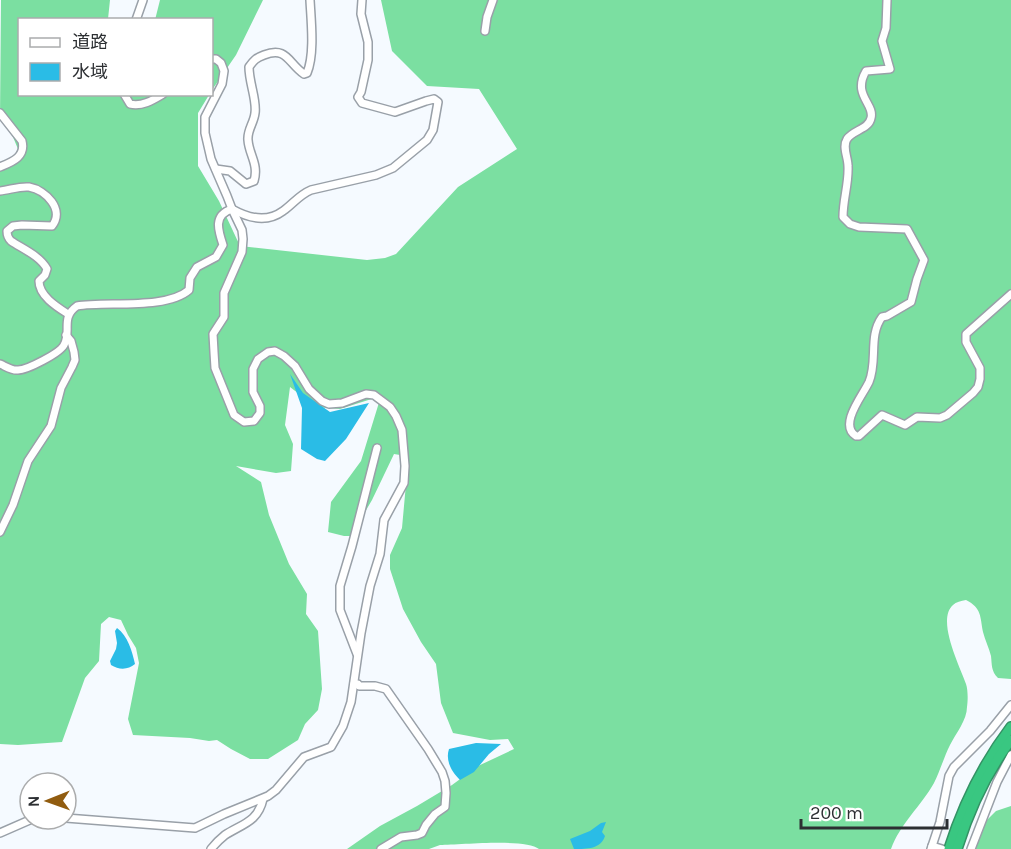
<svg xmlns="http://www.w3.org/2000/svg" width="1011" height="849" font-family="Karla,'Noto Sans JP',sans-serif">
  <rect width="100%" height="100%" fill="#f5faff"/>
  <g fill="#7bdfa1">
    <path d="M 1,0 L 110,0 L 108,19 L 20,20 L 20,94 L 209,95 L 198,113 L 198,166 L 219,201 L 240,246 L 367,260 L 385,258 L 396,254 L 458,187 L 517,149 L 479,89 L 427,86 L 392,51 L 381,0 L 1011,0 L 1011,679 L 998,678 C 991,671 992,665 991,656 C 989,648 985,640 983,632 C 980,617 982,608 966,600 C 961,601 956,602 953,605 C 936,620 960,666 966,684 C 968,690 968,700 967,707 C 967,720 956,733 950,745 C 944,757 940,771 934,783 C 921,806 900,824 891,849 L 539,849 C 526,838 460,845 440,845 L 429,849 L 347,849 L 380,826 L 417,806 L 452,785 L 478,766 L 514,749 L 508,739 L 490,740 L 453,733 L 441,703 L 436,664 L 421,642 L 403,609 L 390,569 L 390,555 L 402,528 L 407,473 L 406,456 L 394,454 L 372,500 L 351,536 L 344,536 L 328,532 L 331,502 L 361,461 L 381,396 L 340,409 L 316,407 L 290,387 L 285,425 L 293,444 L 291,471 L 276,473 L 236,466 L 261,482 L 269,515 L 289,564 L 307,594 L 306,614 L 318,631 L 322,689 L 318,710 L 305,724 L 298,740 L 268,759 L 250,759 L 231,749 L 217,740 L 209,741 L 190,738 L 133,735 L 128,719 L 139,663 L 136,648 L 128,635 L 121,620 L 109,617 L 101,624 L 99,661 L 85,678 L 62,742 L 18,745 L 0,744 L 0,162 L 13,160 L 18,149 L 13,137 L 0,117 Z"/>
    <path d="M 160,0 L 263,0 L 236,55 L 212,90 L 212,20 L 155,20 Z"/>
    <path d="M 1011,806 L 1011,849 L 974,849 L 985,822 L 996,811 Z"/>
  </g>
  <g fill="#2abce6">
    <path d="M 290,374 L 303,393 L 330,412 L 369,403 L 346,439 L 325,461 L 317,459 L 301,449 L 302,408 Z"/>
    <path d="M 117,628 C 128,636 132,651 135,664 C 128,670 119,670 111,665 L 110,661 L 116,649 L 117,643 L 115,631 Z"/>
    <path d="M 476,743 L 501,744 L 489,754 L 474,772 L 460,780 C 452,772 445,761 449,749 Z"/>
    <path d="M 606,822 L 602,832 L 605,836 C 601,849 587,849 574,849 L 570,839 L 590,831 L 601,823 Z"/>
  </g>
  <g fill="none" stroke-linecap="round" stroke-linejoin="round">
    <defs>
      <g id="minor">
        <path d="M 887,0 L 886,28 L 882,41 L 890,69 L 866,71 C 852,95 875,104 871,118 C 869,129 853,130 847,139 C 842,147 848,157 848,166 C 849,183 843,199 843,217 L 850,224 L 859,227 L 907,229 L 924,260 L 917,279 L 911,302 L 887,316 L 882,317 C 868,336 878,361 869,382 C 863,395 838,425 856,436 L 859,436 L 882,415 L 905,425 L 917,417 L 940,418 L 947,415 L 973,393 L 978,387 L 980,379 L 980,368 L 966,342 L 966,334 L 1011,294"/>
        <path d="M 136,20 L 143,0"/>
        <path d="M 485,31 L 487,17 L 493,0"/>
        <path d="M 124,94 L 130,104 C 142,107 153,100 163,94"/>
        <path d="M 0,113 L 22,141 C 26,157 12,162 0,167"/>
        <path d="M 216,169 L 230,171 L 246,184 L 254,181 C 259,164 249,155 248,140 C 247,130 254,123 255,113 C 257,100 249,83 249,67 C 254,60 256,58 264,55 C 287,46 288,63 304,74 L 307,73 C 315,54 311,20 310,0"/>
        <path d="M 0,191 C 10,190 19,186 29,187 C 46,190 65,210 52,226 L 22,225 L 13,226 L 7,231 C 7,236 8,238 11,241 C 23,249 40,256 47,269 L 45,275 L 39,281 C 39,296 57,307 68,314"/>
        <path d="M 232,209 C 248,218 267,223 283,211 C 293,204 299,195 311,190 L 376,175 L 393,168 L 427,140 L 433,130 L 438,102 L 434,99 L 426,101 L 395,112 L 362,103 L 358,97 L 361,92 L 368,60 L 368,42 L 361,14 L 362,0"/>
        <path d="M 0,364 C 5,366 12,371 18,370 C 27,370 60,353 64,345 C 72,331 60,318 77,306 C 106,301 166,310 189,290 L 190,278 L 197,267 L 216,257 L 223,245 C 218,230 213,215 232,209"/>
        <path d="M 0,532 L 13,505 L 28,461 L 51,426 L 61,388 L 72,367 L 75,360 L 74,352 L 71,341 L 66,335"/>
        <path d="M 357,654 L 340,610 L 340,586 L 352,546 L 377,448"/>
        <path d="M 354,684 L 358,684 L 359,686 L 375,686 L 386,689 L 428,749 L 442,772 L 445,781 L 446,793 L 445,807 L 435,814 L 426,825 L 422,833 L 417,835 L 401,837 L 381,849"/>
        <path d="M 66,818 L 195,828 L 224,814 L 268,796 L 276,790 L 304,757 L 331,747 L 343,726 L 351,702 L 361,633 L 370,586 L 380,554 L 384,520 L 404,483 L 405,466 L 402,430 L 396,416 L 390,407 L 374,395 L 366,394 L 342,403 L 329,404 L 322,401 L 309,389 L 295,366 L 284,356 L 275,351 L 268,352 L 258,359 L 253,369 L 253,392 L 260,406 L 260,413 L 254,421 L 244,422 L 234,415 L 215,368 L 214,352 L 213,334 L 224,317 L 224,293 L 242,252 L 243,239 L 242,230 L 232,209 L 227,196 L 211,159 L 205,133 L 205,117 L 222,84 L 224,71 L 221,63 L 216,59 L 212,59"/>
        <path d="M 0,833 L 32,819"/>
        <path d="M 932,846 L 942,849"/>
        <path d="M 211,849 C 215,844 220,839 225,835 C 242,824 258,822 263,799"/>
        <path d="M 931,849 L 940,822 L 949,776 L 954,767 L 990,731 L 1011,705"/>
        <path d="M 971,849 L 997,782 L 1011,755"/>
      </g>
      <g id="highway">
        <path d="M 949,849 C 963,805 983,764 1011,727"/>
        <path d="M 957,849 C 969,810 986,773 1011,740"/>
      </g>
    </defs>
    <use href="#minor" stroke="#99a0a8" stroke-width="10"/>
    <use href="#highway" stroke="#349265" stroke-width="12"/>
    <use href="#minor" stroke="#fff" stroke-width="7"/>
    <use href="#highway" stroke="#39c781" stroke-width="9"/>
  </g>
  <rect x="18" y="18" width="195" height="78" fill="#ffffff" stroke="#abacad" stroke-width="1.5"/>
  <rect x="30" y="38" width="30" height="9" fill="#ffffff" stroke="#abacad" stroke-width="1.5"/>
  <text x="72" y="48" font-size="18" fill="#2c2f32">道路</text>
  <rect x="30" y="63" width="30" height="18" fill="#2abce6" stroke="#abacad" stroke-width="1.5"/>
  <text x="72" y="78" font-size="18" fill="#2c2f32">水域</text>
  <g transform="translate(48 801) rotate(269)"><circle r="28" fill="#ffffff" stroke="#abacad" stroke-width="1.5"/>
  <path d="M0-4.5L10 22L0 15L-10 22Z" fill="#915c0f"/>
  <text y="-9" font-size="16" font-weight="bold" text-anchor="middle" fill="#2c2f32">N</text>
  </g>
  <path d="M801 819v9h146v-9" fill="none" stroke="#2c2f32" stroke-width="3"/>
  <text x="810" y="819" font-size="18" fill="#2c2f32" stroke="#ffffff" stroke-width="4.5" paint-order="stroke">200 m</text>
</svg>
